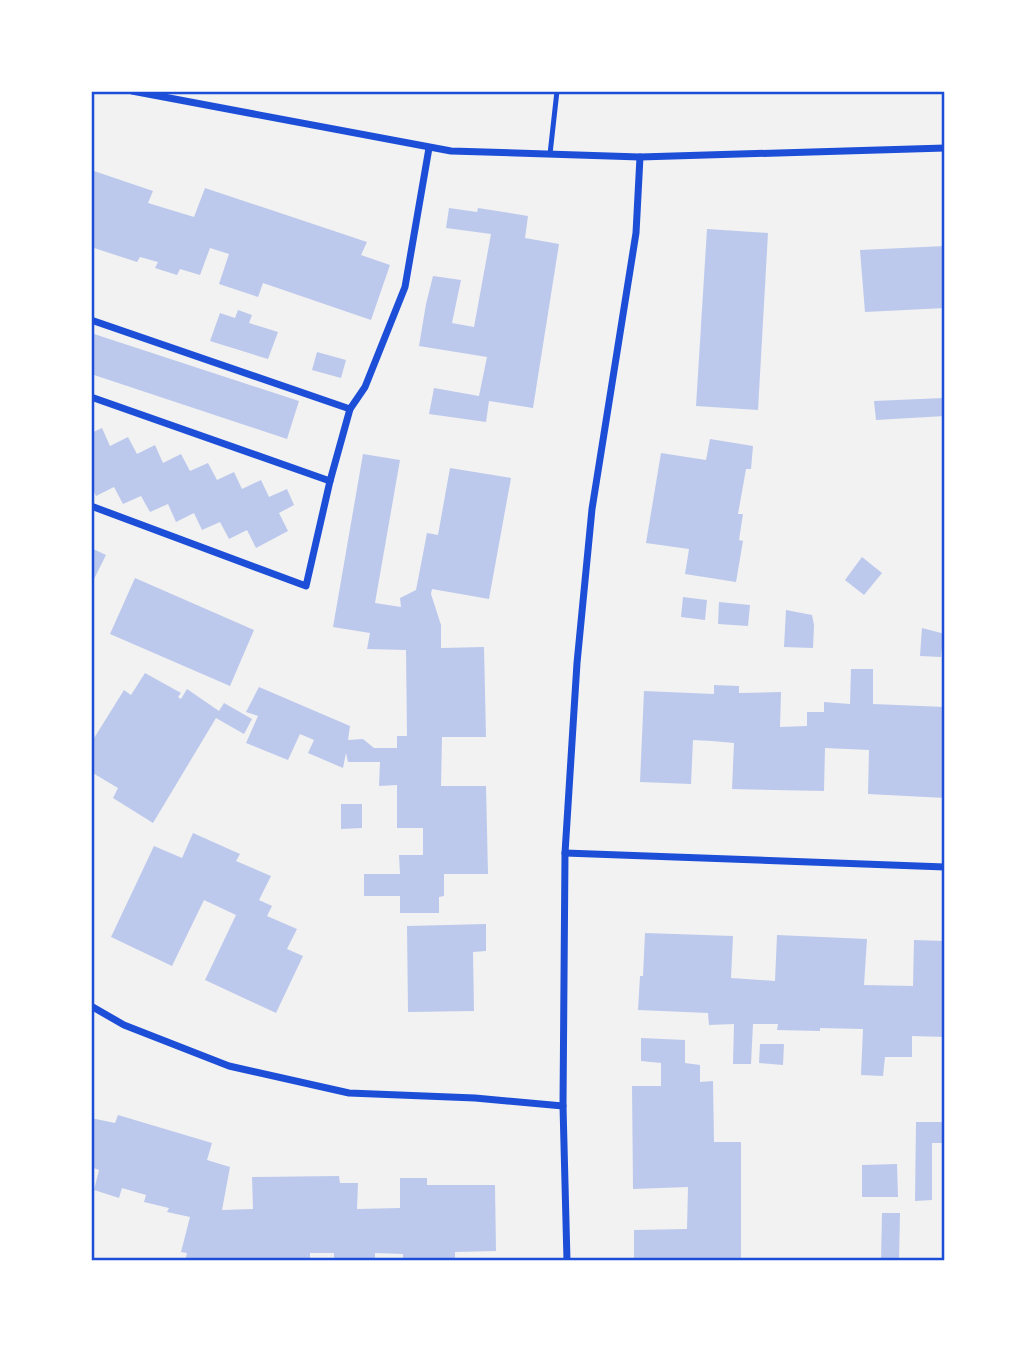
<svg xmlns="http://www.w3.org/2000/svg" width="1036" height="1352" font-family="'Golos Text',sans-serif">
  <rect width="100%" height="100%" fill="#f2f2f2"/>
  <g fill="#bdc9ec">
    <path d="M 91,170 L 153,191 L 148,203 L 194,217 L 205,188 L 367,242 L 361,255 L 390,265 L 371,320 L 263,283 L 258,297 L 219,284 L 229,254 L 210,248 L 200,275 L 180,269 L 177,275 L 155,268 L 158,262 L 140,257 L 137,262 L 91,247 Z"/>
    <path d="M 449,208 L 477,212 L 478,208 L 528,216 L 525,238 L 559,244 L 533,408 L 489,401 L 486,422 L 429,414 L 434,388 L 479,396 L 487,357 L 419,346 L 426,304 L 433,276 L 461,280 L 452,323 L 474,327 L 491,234 L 446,228 Z"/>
    <path d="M 707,229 L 768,233 L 758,410 L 696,406 Z"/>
    <path d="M 945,246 L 945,308 L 865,312 L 860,250 Z"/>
    <path d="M 238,310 L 252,315 L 249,323 L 278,332 L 268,359 L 210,341 L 220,313 L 235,318 Z"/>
    <path d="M 91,333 L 299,401 L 287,439 L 91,374 Z"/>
    <path d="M 317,352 L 346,360 L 341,378 L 312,370 Z"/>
    <path d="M 943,398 L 945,416 L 876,420 L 874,401 Z"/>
    <path d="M 102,428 L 110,446 L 128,437 L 137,454 L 155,445 L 163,463 L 181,454 L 190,471 L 208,463 L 217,480 L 234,472 L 242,489 L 261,480 L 269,497 L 287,489 L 294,505 L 279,513 L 288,531 L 256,548 L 247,530 L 229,539 L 220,522 L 202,530 L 194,513 L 176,522 L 168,504 L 150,512 L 141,496 L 123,504 L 114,487 L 96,496 L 91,485 L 91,433 Z"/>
    <path d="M 710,439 L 753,446 L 751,469 L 746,469 L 738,514 L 743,514 L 739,540 L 743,541 L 736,582 L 685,574 L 689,549 L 646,543 L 661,453 L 706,460 Z"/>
    <path d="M 363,454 L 400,460 L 375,603 L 401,607 L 400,598 L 416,590 L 427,533 L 438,535 L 450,468 L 511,478 L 489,599 L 432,589 L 431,594 L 441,625 L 441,648 L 484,647 L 485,691 L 486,737 L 442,737 L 441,786 L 486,786 L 488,874 L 444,874 L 444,896 L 439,897 L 439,913 L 400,913 L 400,896 L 364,896 L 364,874 L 400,874 L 399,855 L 423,855 L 423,828 L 397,828 L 397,785 L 379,786 L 380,762 L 348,762 L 346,753 L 343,768 L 308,753 L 314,740 L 300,734 L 288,760 L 246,743 L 258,716 L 246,712 L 259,687 L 350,726 L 348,740 L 363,739 L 374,748 L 397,748 L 397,736 L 407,736 L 406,650 L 367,649 L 370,633 L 333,627 Z"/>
    <path d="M 91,548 L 106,555 L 91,585 Z"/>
    <path d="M 862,557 L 882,573 L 864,595 L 845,580 Z"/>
    <path d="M 135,578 L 254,630 L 230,686 L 110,634 Z"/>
    <path d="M 683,597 L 707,600 L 705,620 L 681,617 Z"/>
    <path d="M 719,602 L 750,605 L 748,626 L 718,624 Z"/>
    <path d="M 786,610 L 812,615 L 814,625 L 813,648 L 784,647 Z"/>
    <path d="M 922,628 L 945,634 L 945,647 L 942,647 L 941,657 L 920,656 Z"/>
    <path d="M 851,669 L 873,669 L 873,704 L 945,707 L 945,798 L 868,794 L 869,750 L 825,748 L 824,791 L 732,789 L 734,743 L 712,741 L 693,740 L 691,784 L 640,782 L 644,691 L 714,694 L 714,685 L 739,686 L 739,693 L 781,692 L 780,727 L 807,726 L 807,712 L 824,712 L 824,702 L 850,704 Z"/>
    <path d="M 145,673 L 181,693 L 178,697 L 181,699 L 187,689 L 219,711 L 224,703 L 252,719 L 244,734 L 216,718 L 153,823 L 113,798 L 118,788 L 91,772 L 91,743 L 124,690 L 131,695 Z"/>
    <path d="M 341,804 L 362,804 L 362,828 L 341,829 Z"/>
    <path d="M 193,833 L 240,854 L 236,861 L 271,876 L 259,900 L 272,906 L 267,916 L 297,929 L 287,949 L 303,956 L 276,1013 L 205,980 L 236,915 L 204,900 L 172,966 L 111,937 L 154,846 L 182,858 Z"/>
    <path d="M 486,924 L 486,951 L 473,952 L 474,1011 L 408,1012 L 407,926 Z"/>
    <path d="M 645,933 L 733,936 L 731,978 L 775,981 L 777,935 L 867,939 L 864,985 L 913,986 L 914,940 L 945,941 L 945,1037 L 912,1036 L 912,1057 L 885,1057 L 883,1076 L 861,1075 L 863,1029 L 820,1028 L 820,1031 L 777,1030 L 778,1024 L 753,1024 L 751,1064 L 733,1064 L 734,1024 L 709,1025 L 708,1013 L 638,1010 L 640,976 L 643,976 Z"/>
    <path d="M 641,1038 L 685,1040 L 685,1063 L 700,1065 L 700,1082 L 713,1081 L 714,1142 L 741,1142 L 741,1261 L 634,1261 L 634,1230 L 687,1229 L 688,1187 L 633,1189 L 632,1086 L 661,1086 L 661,1063 L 641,1061 Z"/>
    <path d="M 760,1044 L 784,1044 L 783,1065 L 759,1063 Z"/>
    <path d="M 118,1115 L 212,1143 L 207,1160 L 230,1167 L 222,1210 L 253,1209 L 252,1177 L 339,1176 L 340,1183 L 358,1183 L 357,1209 L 400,1208 L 400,1178 L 427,1178 L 427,1185 L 495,1185 L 496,1251 L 455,1252 L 455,1261 L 403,1261 L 403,1254 L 375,1253 L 375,1261 L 334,1261 L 334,1253 L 310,1253 L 310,1258 L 287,1259 L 287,1261 L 185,1261 L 187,1253 L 181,1252 L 190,1217 L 167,1212 L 169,1208 L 144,1202 L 146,1195 L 122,1188 L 119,1198 L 94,1190 L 99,1170 L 91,1167 L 91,1118 L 115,1123 Z"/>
    <path d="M 916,1122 L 945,1122 L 945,1143 L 932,1143 L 932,1200 L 915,1201 Z"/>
    <path d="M 897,1164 L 898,1197 L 862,1197 L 862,1165 Z"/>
    <path d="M 882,1213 L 900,1213 L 899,1261 L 881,1261 Z"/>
  </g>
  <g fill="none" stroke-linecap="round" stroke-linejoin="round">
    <path stroke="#1d4ed8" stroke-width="5" d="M 550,154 L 557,91"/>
    <g stroke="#1d4ed8" stroke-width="7">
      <path d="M 132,91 L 451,151 L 640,157 L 945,148"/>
      <path d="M 91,320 L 350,409"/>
      <path d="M 91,397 L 330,481"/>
      <path d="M 91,506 L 306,586 L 330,481 L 350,409 L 365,387 L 405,287 L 429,148"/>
      <path d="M 565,853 L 945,867"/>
      <path d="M 91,1006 L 124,1025 L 229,1066 L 349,1093 L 475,1098 L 563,1106"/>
      <path d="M 567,1261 L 563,1106 L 565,853 L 577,663 L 592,509 L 636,233 L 640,157"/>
    </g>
  </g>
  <rect width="1036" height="1352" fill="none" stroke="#ffffff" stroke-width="186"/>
  <rect x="93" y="93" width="850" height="1166" fill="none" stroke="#1d4ed8" stroke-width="2.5"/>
</svg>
